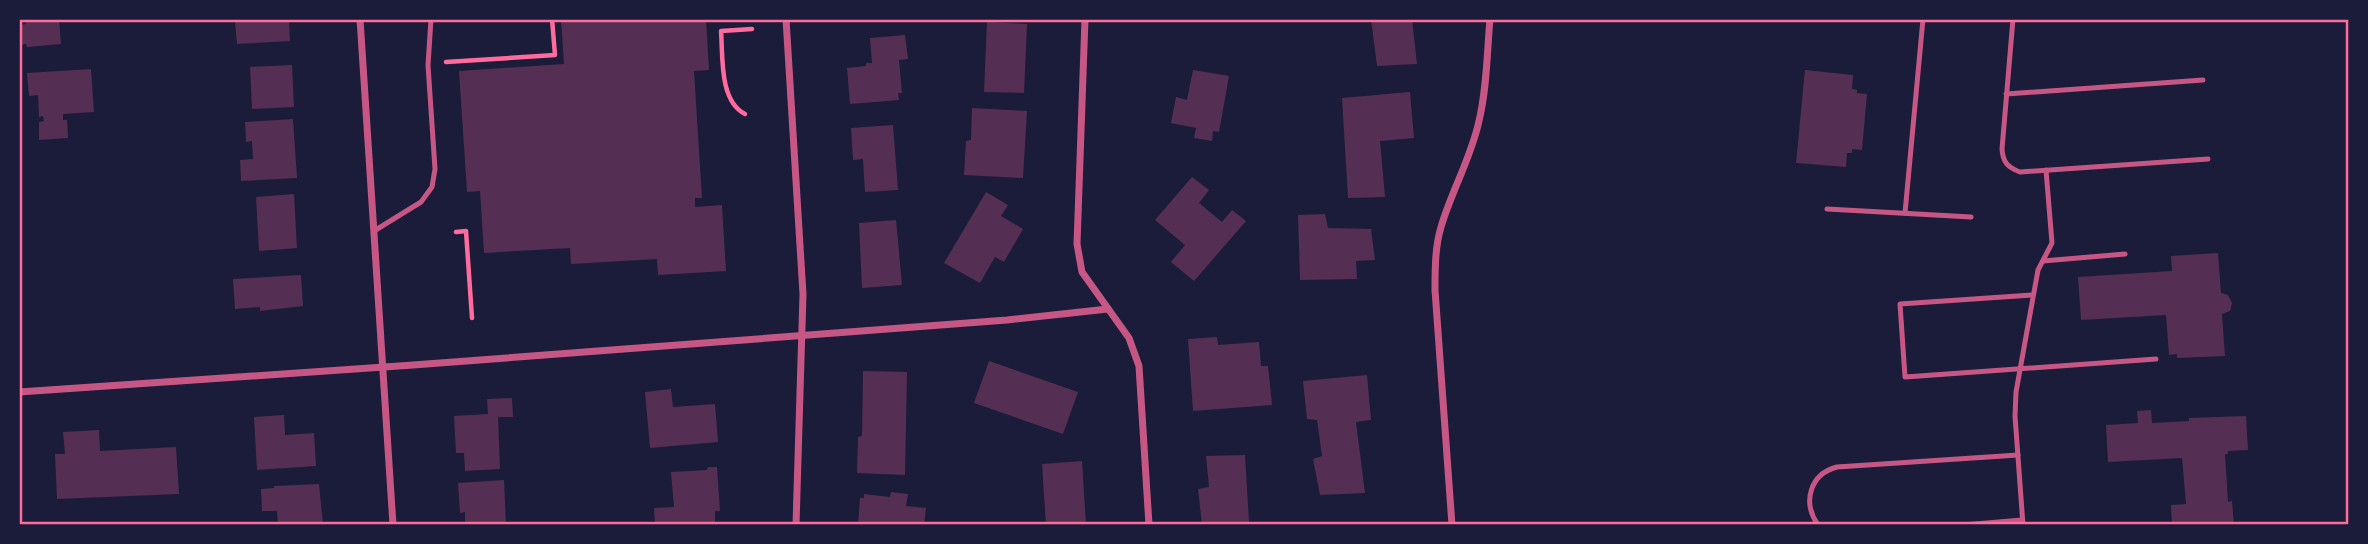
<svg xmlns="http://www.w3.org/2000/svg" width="2368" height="544" font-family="Signika,sans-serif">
  <rect width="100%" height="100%" fill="#1b1b3a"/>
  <g fill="#542f53">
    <path d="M 25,19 L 59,19 L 61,44 L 27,47 L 26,44 L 19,45 L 19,25 L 26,24 Z"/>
    <path d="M 248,19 L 289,19 L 290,41 L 237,44 L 235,22 L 248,22 Z"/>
    <path d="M 561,19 L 706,19 L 709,70 L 694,71 L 702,198 L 695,198 L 695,207 L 722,205 L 726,271 L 658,275 L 657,259 L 571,264 L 570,248 L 484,253 L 480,191 L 467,192 L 459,71 L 564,64 Z"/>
    <path d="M 1371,19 L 1412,19 L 1417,64 L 1377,66 Z"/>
    <path d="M 987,22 L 1027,24 L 1024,93 L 984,92 Z"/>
    <path d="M 905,35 L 908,59 L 899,60 L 902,93 L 898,93 L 899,100 L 850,104 L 847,68 L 866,66 L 866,63 L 872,63 L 870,38 Z"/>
    <path d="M 292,65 L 294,107 L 252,109 L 250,67 Z"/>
    <path d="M 91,69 L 94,112 L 63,114 L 63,120 L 67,120 L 68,138 L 39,140 L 39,122 L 44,121 L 43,116 L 39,117 L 38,95 L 29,96 L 27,73 Z"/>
    <path d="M 1193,70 L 1229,76 L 1219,132 L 1213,131 L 1212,141 L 1194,138 L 1196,128 L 1171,123 L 1176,97 L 1187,100 Z"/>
    <path d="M 1805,70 L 1853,75 L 1852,89 L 1857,90 L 1857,93 L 1867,94 L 1862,150 L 1852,149 L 1852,153 L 1847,153 L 1846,167 L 1796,163 Z"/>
    <path d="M 1410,92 L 1414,138 L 1380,141 L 1385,197 L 1348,198 L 1342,98 Z"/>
    <path d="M 972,108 L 1027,111 L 1023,178 L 964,175 L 966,141 L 971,140 Z"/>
    <path d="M 293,119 L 297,178 L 241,181 L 240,160 L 253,159 L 252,141 L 246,142 L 245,122 Z"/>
    <path d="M 893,125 L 898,190 L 865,192 L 863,159 L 853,160 L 851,128 Z"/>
    <path d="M 1192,177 L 1209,190 L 1199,203 L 1222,222 L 1232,210 L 1246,221 L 1194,281 L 1171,262 L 1185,245 L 1155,220 Z"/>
    <path d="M 986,192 L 1008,205 L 1001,216 L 1023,229 L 1004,262 L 995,257 L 980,283 L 944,263 Z"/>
    <path d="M 294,194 L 297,248 L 259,251 L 256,197 Z"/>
    <path d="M 1325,214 L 1328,228 L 1371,229 L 1375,260 L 1356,261 L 1357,279 L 1300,280 L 1298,215 Z"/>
    <path d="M 896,220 L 902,285 L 862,288 L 859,223 Z"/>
    <path d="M 2218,253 L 2221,293 L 2228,295 L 2232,303 L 2230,311 L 2222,314 L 2225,356 L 2177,358 L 2177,354 L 2169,355 L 2166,315 L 2081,320 L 2078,277 L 2172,271 L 2171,256 Z"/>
    <path d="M 301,275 L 303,306 L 260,311 L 260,307 L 235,309 L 233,279 Z"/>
    <path d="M 1217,337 L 1218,345 L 1259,342 L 1261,366 L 1268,366 L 1272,405 L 1193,411 L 1188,339 Z"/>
    <path d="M 989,361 L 1078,392 L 1063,434 L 974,403 Z"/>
    <path d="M 863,371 L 907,372 L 905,475 L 857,473 L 858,437 L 862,436 Z"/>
    <path d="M 1367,375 L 1371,420 L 1356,422 L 1365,493 L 1320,495 L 1313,459 L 1322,456 L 1317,420 L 1307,419 L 1303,381 Z"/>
    <path d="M 671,389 L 673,407 L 715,404 L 718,442 L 650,448 L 645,392 Z"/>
    <path d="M 512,398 L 513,417 L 498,417 L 500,469 L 465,471 L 464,453 L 456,453 L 454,416 L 488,414 L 487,399 Z"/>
    <path d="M 2151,410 L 2152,423 L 2189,421 L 2189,418 L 2246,416 L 2248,450 L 2228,451 L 2228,454 L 2225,454 L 2228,502 L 2232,501 L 2234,525 L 2172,525 L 2171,505 L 2186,504 L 2182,458 L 2108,462 L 2106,425 L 2138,423 L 2137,411 Z"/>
    <path d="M 284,415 L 285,435 L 314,433 L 316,466 L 257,470 L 254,417 Z"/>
    <path d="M 99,430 L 100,451 L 176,447 L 179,494 L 57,499 L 55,454 L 65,454 L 63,432 Z"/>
    <path d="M 1245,455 L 1249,522 L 1202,525 L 1198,489 L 1209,487 L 1206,456 Z"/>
    <path d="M 1082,461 L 1086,525 L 1046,525 L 1042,464 Z"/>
    <path d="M 708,467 L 717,467 L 720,511 L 715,511 L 715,525 L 655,525 L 654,508 L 674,507 L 671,472 L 707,470 Z"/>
    <path d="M 504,480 L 506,525 L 465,525 L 465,512 L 460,513 L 458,483 Z"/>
    <path d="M 319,484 L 323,525 L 278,525 L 277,511 L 262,511 L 261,489 L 274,488 L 274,486 Z"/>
    <path d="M 891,492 L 908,494 L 906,506 L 926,508 L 924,525 L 858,525 L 860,498 L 864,498 L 864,494 L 890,497 Z"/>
  </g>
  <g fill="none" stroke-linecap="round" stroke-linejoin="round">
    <g stroke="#ff6b9d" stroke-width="4.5">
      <path d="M 446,62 L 555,55 L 552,19"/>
      <path d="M 745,114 C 719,101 723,56 721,31 L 752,29"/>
      <path d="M 456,232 L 466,231 L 472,318"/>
    </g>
    <g stroke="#c65784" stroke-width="5">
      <path d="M 2013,19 L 2002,149 C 2003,162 2007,167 2020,172 L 2208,159"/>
      <path d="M 2006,94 L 2203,80"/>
      <path d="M 1827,209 L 1971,217"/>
      <path d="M 1905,213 L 1923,19"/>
      <path d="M 374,231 L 421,202 L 432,187 L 435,169 L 428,65 L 431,19"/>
      <path d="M 2043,261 L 2125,254"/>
      <path d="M 2032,295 L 1900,304 L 1905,377 L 2156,359"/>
      <path d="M 1818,525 C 1802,502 1810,474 1837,467 L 2018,455"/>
      <path d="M 1963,525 L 2022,520"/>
      <path d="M 2023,525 L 2015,416 L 2016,392 L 2038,270 L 2052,243 L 2046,170"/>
    </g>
    <g stroke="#c65784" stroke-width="7">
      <path d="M 360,19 L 393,525"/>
      <path d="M 786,19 L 803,294 L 796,525"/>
      <path d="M 1085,19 L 1077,244 L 1082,272 L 1129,338 L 1139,366 L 1149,525"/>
      <path d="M 19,392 L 413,365 L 1007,320 L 1108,309"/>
      <path d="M 1452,525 L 1435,290 C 1435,269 1435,247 1441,227 C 1452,190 1471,158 1479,121 C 1487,88 1487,52 1490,19"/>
    </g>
  </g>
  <rect width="2368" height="544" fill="none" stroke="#1b1b3a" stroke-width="42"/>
  <rect x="21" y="21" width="2326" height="502" fill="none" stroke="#ff6b9d" stroke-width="2.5"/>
</svg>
